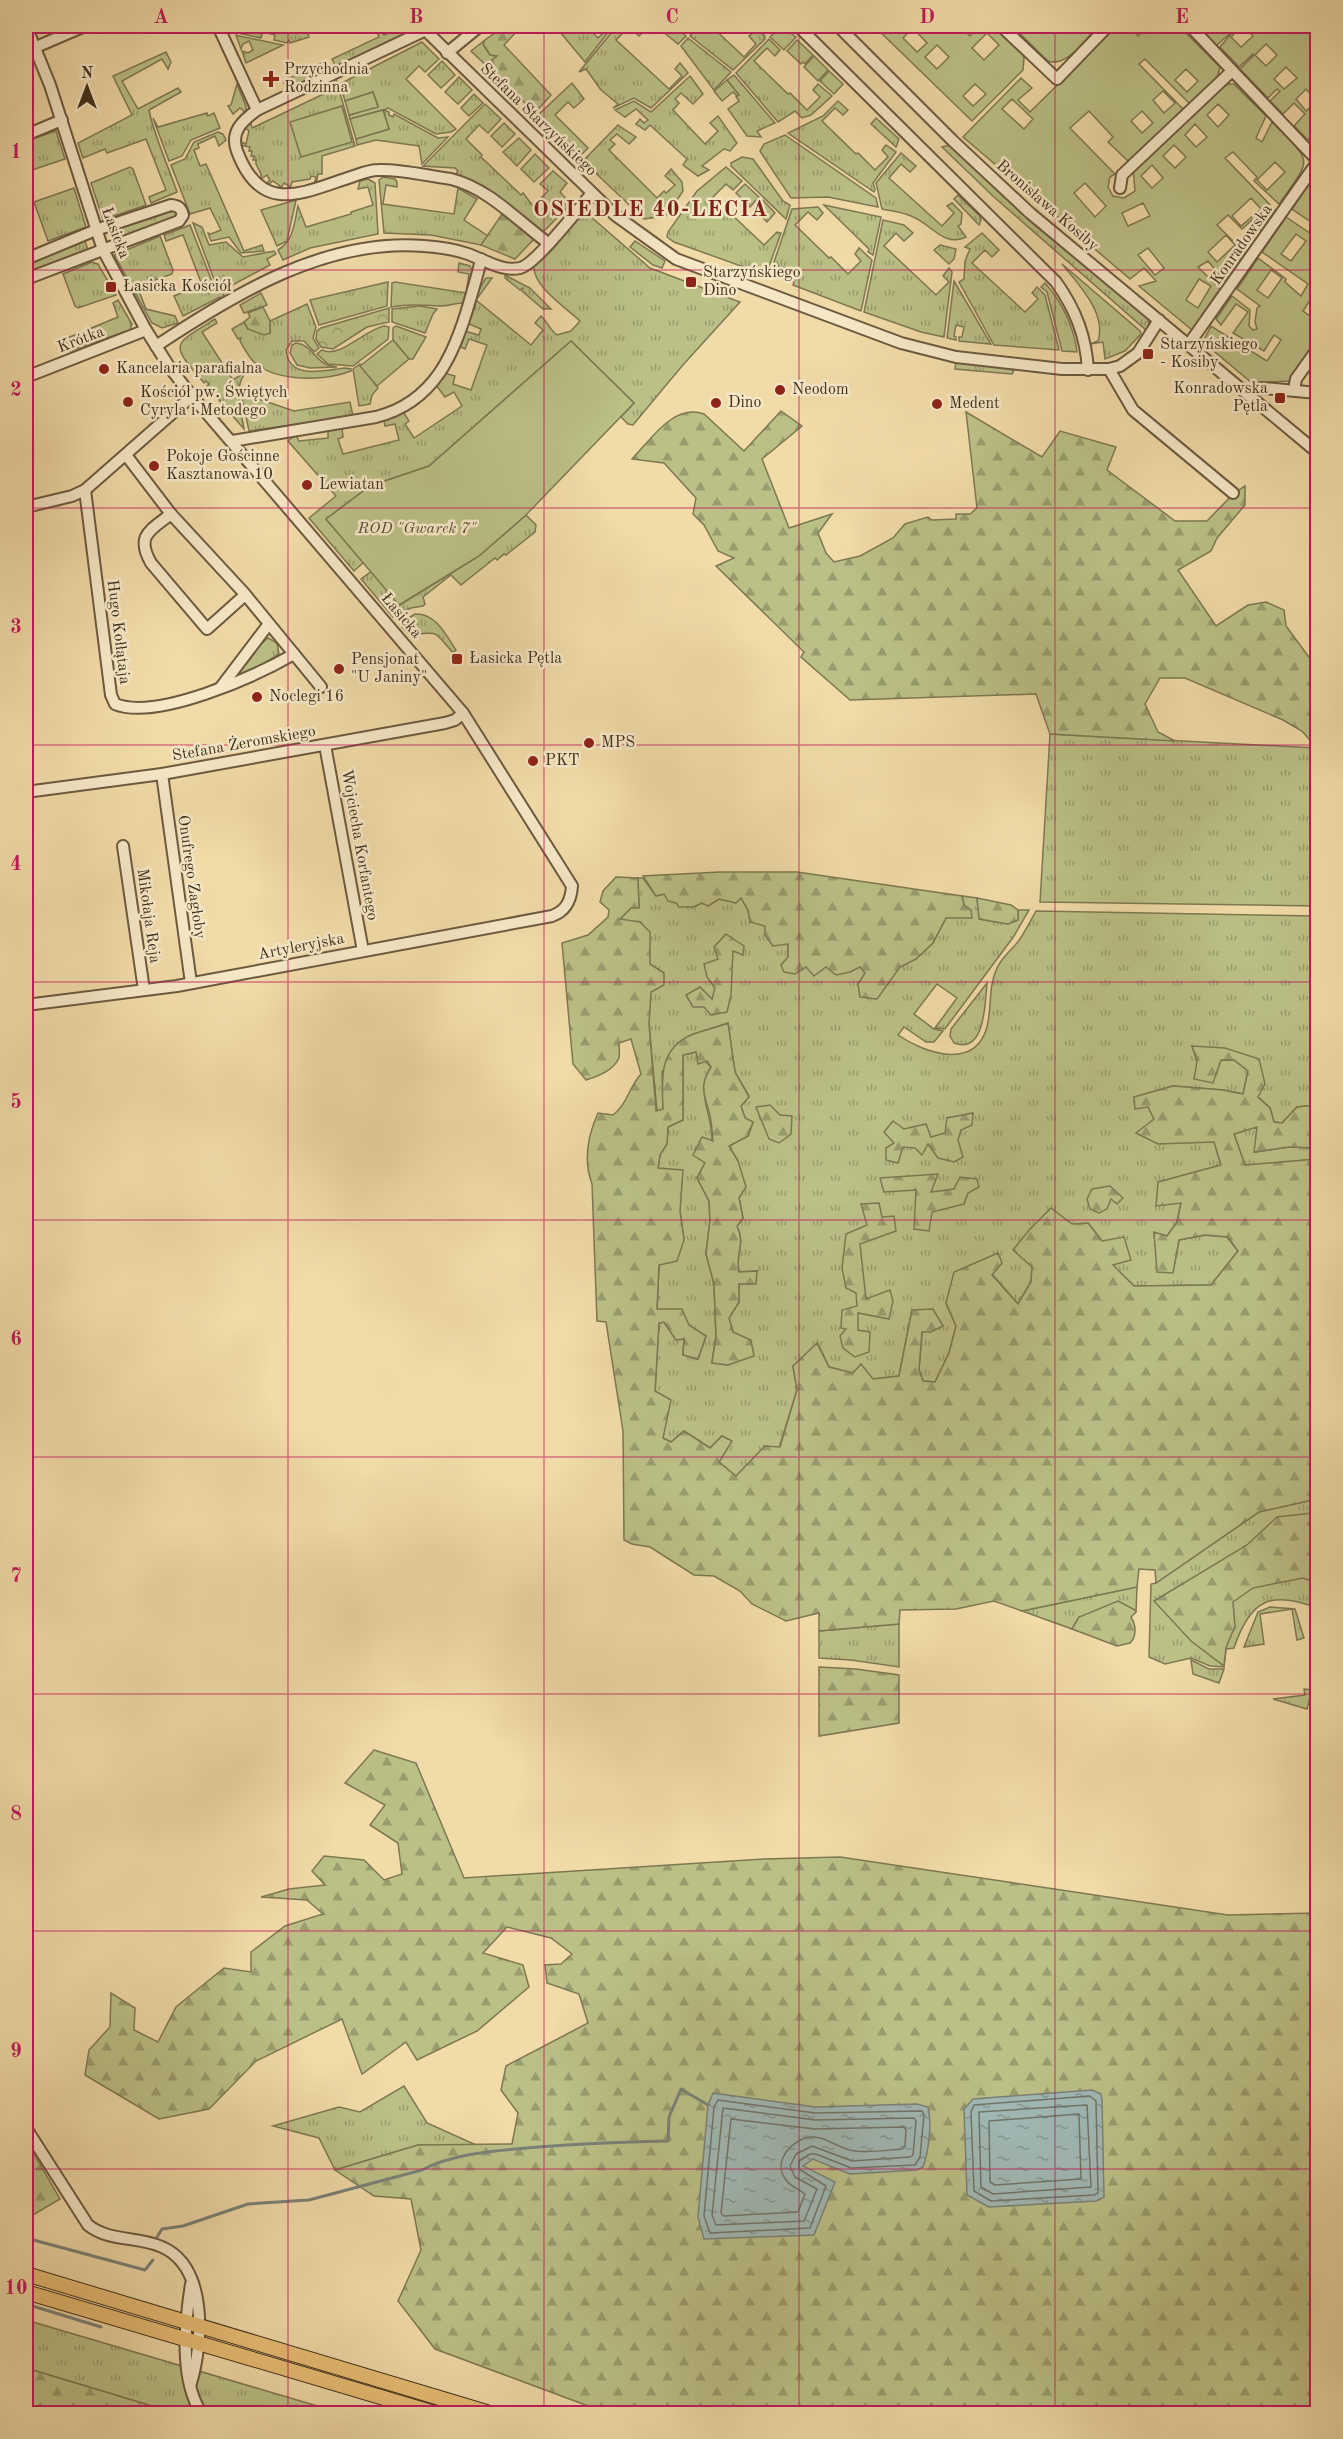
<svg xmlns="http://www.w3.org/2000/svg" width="1343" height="2439" font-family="'Old Standard TT',serif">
  <defs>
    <pattern id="grass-tufts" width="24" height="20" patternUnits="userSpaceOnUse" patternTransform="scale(1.5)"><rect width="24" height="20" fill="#bbc087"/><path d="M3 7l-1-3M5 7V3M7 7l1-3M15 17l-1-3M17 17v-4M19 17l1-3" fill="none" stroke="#999c6e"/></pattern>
    <pattern id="forest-firs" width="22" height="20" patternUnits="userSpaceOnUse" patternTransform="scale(1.5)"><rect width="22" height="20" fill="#bbc087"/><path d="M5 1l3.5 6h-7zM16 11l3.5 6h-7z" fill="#999c6e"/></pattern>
    <pattern id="park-crowns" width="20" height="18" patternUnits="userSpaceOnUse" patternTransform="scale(1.5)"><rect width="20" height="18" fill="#bbc087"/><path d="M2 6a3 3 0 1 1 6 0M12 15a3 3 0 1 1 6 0" fill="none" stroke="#999c6e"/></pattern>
    <pattern id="water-ripples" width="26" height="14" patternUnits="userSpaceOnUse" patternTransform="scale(1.5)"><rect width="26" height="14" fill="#a0b8b4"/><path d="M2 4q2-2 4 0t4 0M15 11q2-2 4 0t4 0" fill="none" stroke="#849692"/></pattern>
  </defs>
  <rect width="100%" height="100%" fill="#f1dba9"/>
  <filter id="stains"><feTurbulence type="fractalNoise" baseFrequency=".00333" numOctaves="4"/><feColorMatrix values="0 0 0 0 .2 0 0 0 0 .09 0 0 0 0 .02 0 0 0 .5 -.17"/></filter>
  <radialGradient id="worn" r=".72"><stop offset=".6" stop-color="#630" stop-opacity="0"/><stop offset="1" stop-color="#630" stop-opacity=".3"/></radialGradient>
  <g fill="url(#grass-tufts)" stroke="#7e7852" stroke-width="1.5">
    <path d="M 254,26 L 278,26 L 279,30 L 282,29 L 281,26 L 304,26 L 309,37 L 290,43 L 289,40 L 287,43 L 274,40 L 275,35 L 263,32 L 261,38 L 238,33 Z"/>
    <path d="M 374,26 L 382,26 L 380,27 L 384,35 L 406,26 L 410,29 L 407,34 L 336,67 L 332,59 L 379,37 Z"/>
    <path d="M 555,26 L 586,26 L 598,38 L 610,26 L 613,26 L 585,62 Z"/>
    <path d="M 624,26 L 632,26 L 644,31 L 639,36 L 629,27 L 616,40 L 669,89 L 682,76 L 675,69 L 680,63 L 688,73 L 651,108 L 634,98 L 613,108 L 618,104 L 601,90 L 586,69 L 579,72 L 616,27 L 614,31 L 617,33 Z"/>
    <path d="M 656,26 L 674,26 L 686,36 L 678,44 Z"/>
    <path d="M 700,26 L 711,26 L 744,57 L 756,44 L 749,36 L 756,30 L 765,36 L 765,39 L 733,70 L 690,36 Z"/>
    <path d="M 781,26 L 796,37 L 784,50 L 770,37 Z"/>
    <path d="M 236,35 L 239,36 L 283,45 L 246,63 L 242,51 L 248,53 L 253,50 L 249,41 L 243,44 L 241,49 Z"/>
    <path d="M 688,38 L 731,72 L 714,90 L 681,46 Z"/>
    <path d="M 769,39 L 780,50 L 775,56 L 767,48 L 754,61 L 788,94 L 790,93 L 807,110 L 820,97 L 813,90 L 818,84 L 832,96 L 811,115 L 802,118 L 795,111 L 778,122 L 736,73 Z"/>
    <path d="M 485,40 L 483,44 L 490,55 L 497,56 L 493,72 L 471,51 Z"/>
    <path d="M 797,40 L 813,55 L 805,64 L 803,62 L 801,64 L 787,51 Z"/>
    <path d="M 422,42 L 439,59 L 425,72 L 419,66 L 406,79 L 456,129 L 451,132 L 436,134 L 388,108 L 384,110 L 389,112 L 389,115 L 393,117 L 394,114 L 438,138 L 448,137 L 422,164 L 419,146 L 376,140 L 357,145 L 356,139 L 389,129 L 383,110 L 350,119 L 349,115 L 378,106 L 373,92 L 345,101 L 340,84 Z"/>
    <path d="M 166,52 L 171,62 L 168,69 L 162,59 L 122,81 L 138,109 L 178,88 L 181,92 L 149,110 C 154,136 168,165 177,192 L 151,203 L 149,197 L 166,190 L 146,139 L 107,153 L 105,149 L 83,158 L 78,143 L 132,115 L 113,76 Z"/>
    <path d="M 814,56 L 828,70 L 818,81 L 804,67 Z"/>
    <path d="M 442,61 L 455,75 L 441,88 L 428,75 Z"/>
    <path d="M 322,63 L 326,71 L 287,90 L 283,81 Z"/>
    <path d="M 829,71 L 843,84 L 834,94 L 820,81 Z"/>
    <path d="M 734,75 L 775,123 L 757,131 L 761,137 L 747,136 L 728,109 L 739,101 L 736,97 L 739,95 L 727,80 Z"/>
    <path d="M 690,76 L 703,94 L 693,104 L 681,93 L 675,99 L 679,103 L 673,110 L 705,144 L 718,131 L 710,123 L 718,116 L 737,143 L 730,151 L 724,149 L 702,166 L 709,170 L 698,176 L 683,165 L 687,159 L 650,125 L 645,130 L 636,124 L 640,119 L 644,123 L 648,120 L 636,109 L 625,117 L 615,110 L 634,101 L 651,112 Z"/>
    <path d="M 459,77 L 472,90 L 458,104 L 445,92 Z"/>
    <path d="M 336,79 L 355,146 L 322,156 L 322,174 L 318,174 L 316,184 L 314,185 L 316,177 L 311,176 L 310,179 L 292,182 L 289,192 L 286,192 L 289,186 L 284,183 L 279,191 L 275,190 L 280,186 L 273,181 L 266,186 L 264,185 L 270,180 L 267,175 L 258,181 L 254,177 L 261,178 L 261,174 L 256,164 L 256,160 L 253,160 L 254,156 L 251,156 L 252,151 L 249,151 L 250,147 L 240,145 L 239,141 L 246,144 L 249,131 L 242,125 L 250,119 L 252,128 L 332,90 L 332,81 Z"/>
    <path d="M 572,83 L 584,99 L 574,108 L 568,102 L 555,115 L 588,148 L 579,157 L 537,116 Z"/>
    <path d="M 237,84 L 246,106 L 246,113 L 240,108 L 233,114 L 228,106 L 231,105 Z"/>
    <path d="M 474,94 L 483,103 L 469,116 L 461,108 Z"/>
    <path d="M 838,101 L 848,110 L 843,115 L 835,108 L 822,121 L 856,154 L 858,153 L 875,170 L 888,157 L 882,150 L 886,145 L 896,152 L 873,183 L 875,190 L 874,192 L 788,133 L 823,116 Z"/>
    <path d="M 485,104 L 501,119 L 488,133 L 479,125 L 466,139 L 482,155 L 481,157 L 521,195 L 523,193 L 533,206 L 548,191 L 540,184 L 553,171 L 567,183 L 560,192 L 571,204 L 542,233 L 454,177 L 458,171 L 455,168 L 423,166 Z"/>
    <path d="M 207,113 L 208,116 L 214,113 L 220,128 L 191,140 L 182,156 L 169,161 L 153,118 L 158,127 Z"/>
    <path d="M 876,118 L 899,139 L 896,147 L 871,124 Z"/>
    <path d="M 504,123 L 515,134 L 502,147 L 491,136 Z"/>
    <path d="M 618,125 L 636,137 L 629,144 L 617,134 L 610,140 L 615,144 L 609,150 L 657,198 L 664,191 L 666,193 L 675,185 L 665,176 L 671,169 L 682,182 L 683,191 L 666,216 L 644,219 L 583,161 Z"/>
    <path d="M 56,131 L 65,159 L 26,172 L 26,141 Z"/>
    <path d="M 218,132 L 223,134 L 226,140 L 219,146 L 215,136 L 198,144 L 199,148 L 194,150 L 200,166 L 206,164 L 244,251 L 262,245 L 264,251 L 241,253 L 229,237 L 211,241 L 208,233 L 211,234 L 221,230 L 210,208 L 190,214 L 171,165 L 185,159 L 194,142 Z"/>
    <path d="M 785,135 L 876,198 L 878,207 L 828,197 L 791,198 L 760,151 L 764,144 Z"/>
    <path d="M 519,138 L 531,150 L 517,166 L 503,152 Z"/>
    <path d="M 951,145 L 1040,229 L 1147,316 L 1149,324 L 1146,330 L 994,197 L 942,147 Z"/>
    <path d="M 901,153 L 916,166 L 910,172 L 901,164 L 889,178 L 942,226 L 954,213 L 947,206 L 952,203 L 962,213 L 961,224 L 958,226 L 966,237 C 943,248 931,223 911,216 C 902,212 891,211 882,209 L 876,183 Z"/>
    <path d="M 535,154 L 549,168 L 534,182 L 521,169 Z"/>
    <path d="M 742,157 L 753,159 L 783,201 L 790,205 L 786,219 L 731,166 L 731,163 Z"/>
    <path d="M 130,167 L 133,169 L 146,205 L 103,220 L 91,183 Z"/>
    <path d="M 726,167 L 742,181 L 733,190 L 726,184 L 713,197 L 764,245 L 777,232 L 781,233 L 766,275 L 674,242 L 667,237 L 668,232 L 697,191 Z"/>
    <path d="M 383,177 L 395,179 L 397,182 L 397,187 L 386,185 L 383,204 L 454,214 L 458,188 L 477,199 L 464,220 L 488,236 L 481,245 L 431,235 L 384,233 L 379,180 Z"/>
    <path d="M 368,179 L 375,183 L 378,234 L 310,248 L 283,260 L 278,250 C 294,240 294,224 298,206 L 306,227 L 351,214 L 351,212 L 373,205 L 368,187 L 358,189 L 360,181 Z"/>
    <path d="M 745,184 L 759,197 L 750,207 L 736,193 Z"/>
    <path d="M 74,188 L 86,227 L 48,241 L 34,202 Z"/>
    <path d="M 958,195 L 980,216 L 981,220 L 979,225 L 954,199 Z"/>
    <path d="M 296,200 L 287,241 L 277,246 L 261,210 Z"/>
    <path d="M 763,200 L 775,213 L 767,222 L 754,209 Z"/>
    <path d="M 824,205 L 881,217 L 873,255 L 868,252 L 869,249 Z"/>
    <path d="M 818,207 L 823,213 L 817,220 L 808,212 L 795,225 L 829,258 L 831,257 L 848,274 L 861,261 L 855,254 L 859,248 L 872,260 L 861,311 L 793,285 L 794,282 L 786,279 L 788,268 L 780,267 L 774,262 L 792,209 Z"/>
    <path d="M 172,209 L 177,211 L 178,217 L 122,240 L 117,228 Z"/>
    <path d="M 581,216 L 591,217 L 650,268 L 740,302 L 682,366 L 633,425 L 628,424 L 621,417 L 634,403 L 571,341 L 429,466 L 370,486 L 326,519 L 364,562 L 354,571 L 309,518 L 336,496 L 288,441 L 296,435 L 299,441 L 328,438 L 328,429 L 342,428 L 343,437 L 338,439 L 343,454 L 399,440 L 395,424 L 385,426 L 384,420 L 402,410 L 409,421 L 405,424 L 414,438 L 462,406 L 454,392 L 445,397 L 436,385 L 444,373 L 455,376 L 453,384 L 471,390 L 487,345 L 469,339 L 465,349 L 459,346 L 464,331 L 479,335 L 481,329 L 467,323 L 473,299 L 486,278 L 492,278 L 476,300 L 531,345 L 543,330 L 535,323 L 541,316 C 548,322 549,329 557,335 L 571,331 L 580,321 C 565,307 532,286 534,265 Z"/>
    <path d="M 883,220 L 904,225 L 913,233 L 904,241 L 896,233 L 884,246 L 936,295 L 949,282 L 943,276 L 949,268 L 952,272 L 944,337 L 921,332 L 864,312 Z"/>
    <path d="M 193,223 L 202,227 L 209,245 L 226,242 L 243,257 L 274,251 L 276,254 L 267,259 L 270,265 L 225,289 L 222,300 L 220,297 L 183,316 L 174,296 L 202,285 L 183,235 L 166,241 L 164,235 L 190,225 L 213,284 L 215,282 Z"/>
    <path d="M 982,233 L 999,250 L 992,257 L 985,250 L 972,263 L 1025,312 L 1038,299 L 1032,293 L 1037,287 L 1045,295 L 1059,350 L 994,345 L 959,282 L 964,279 L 965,261 L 970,249 L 965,247 Z"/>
    <path d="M 160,236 L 173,270 L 172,274 L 133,288 L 114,255 Z"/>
    <path d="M 85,241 L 88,250 L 26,275 L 26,263 Z"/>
    <path d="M 635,241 L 665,261 L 662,268 L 653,265 L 630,247 Z"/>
    <path d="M 940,245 L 956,249 L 954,259 L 949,264 L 934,250 Z"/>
    <path d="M 92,262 L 98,264 L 116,295 L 78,308 L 75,306 L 63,274 Z"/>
    <path d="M 459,263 L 470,266 C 477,279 469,290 464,303 C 456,303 448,306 440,306 C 423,305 408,304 391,307 L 392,283 L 395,282 L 466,293 L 469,274 L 458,272 Z"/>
    <path d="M 1062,264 L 1140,331 L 1141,334 L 1125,351 L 1105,359 L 1103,342 L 1090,344 L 1098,341 C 1107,313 1078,284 1062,264 Z"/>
    <path d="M 505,275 L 530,288 L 551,309 L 543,309 L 522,291 L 523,288 L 520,290 L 505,278 Z"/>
    <path d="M 954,281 L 991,344 L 959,341 L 959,337 L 962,337 L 964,327 L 956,325 L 954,336 L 956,337 L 956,340 L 947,338 Z"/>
    <path d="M 388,282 L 387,306 L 319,325 L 310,300 Z"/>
    <path d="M 1045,283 C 1062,302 1074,327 1077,352 L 1062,351 L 1047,292 L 1041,287 Z"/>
    <path d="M 139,291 L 146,309 L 175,316 L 178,323 L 162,328 L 152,323 L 135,293 Z"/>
    <path d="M 261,293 L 267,305 L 244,313 L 240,305 Z"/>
    <path d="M 118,300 L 132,324 L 130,330 L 70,351 L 65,339 L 118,317 L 113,303 Z"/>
    <path d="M 307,304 L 316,327 L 313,338 L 319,348 L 314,352 L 304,341 L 292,341 L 286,350 C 289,381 325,370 345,368 L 351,369 L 351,371 C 325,381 279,382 256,364 C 249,358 244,348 240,341 L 241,338 L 238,339 L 232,329 L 244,322 L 248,329 L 270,333 L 270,321 Z"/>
    <path d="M 420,306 L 437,309 L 433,314 L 425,333 L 392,322 L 392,309 Z"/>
    <path d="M 215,319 L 217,323 L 202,332 L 233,380 L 247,371 C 232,387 241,410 244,429 L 207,386 L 209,384 L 206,381 L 204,383 C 170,343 171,346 215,319 Z"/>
    <path d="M 384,326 L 389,327 L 388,339 L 353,366 L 328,364 L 317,354 L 322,350 C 340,359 364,330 384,326 Z"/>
    <path d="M 396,326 L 426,337 L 413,359 L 409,359 L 393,340 L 393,328 Z"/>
    <path d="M 296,343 C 315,345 312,364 337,367 L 310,368 L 297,365 L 290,353 L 292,345 Z"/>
    <path d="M 956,362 L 1014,370 L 1012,374 L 955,369 Z"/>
    <path d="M 360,364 L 378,388 L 372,395 L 370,404 L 359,406 L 353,369 Z"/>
    <path d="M 241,393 L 294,411 L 350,402 L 353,416 L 249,431 Z"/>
    <path d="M 526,515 L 536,525 L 535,532 L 506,555 L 504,554 L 497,560 L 495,558 L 461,585 L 451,575 L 423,597 L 425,604 L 423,606 L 411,608 L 393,617 L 361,579 L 372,571 L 400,605 L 479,556 Z"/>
    <path d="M 415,614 C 436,613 446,635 456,650 L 453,653 C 431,627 439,634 409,634 L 402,627 L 402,622 Z"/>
    <path d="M 268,638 L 277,643 L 279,654 L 263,664 L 235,677 L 254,650 Z"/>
    <path d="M 1050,734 L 1317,748 L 1317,906 L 1040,902 Z"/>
    <path d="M 638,878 L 643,878 L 656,896 L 664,894 L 693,907 L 702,903 L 708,906 L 719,899 L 736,903 L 741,897 L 748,910 L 750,921 L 765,926 L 788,944 L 788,957 L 806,967 L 826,967 L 850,972 L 860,966 L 865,973 L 900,967 L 916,959 L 933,943 L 946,918 L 964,905 L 962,896 L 977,898 L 980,919 L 1008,924 L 1018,920 L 1018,910 L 1029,910 L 1014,936 L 945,1029 L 935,1028 L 957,998 L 937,984 L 914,1014 L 934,1029 L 943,1031 L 934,1042 L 926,1042 L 904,1027 L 898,1035 C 924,1053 975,1071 987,1027 C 992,1008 988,987 997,968 C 1002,957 1013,949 1020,939 C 1026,930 1031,920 1036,911 L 1317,916 L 1317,1105 L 1297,1107 L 1282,1123 L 1274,1122 L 1270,1108 L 1258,1097 L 1259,1059 L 1192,1046 L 1197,1061 L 1234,1060 L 1248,1071 L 1243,1094 L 1223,1090 L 1173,1086 L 1134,1097 L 1135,1108 L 1148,1106 L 1154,1119 L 1191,1142 L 1214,1142 L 1221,1165 L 1158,1182 L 1181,1203 L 1177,1222 L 1167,1236 L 1154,1233 L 1158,1272 L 1173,1272 L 1179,1240 L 1205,1235 L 1227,1237 L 1238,1251 L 1211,1285 L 1134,1286 L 1112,1265 L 1102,1241 L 1088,1223 L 1032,1267 L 1031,1282 L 1018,1304 L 992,1274 L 946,1303 L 956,1326 L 949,1353 L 935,1382 L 923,1381 L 919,1370 L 922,1332 L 912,1310 L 899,1376 L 873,1379 L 829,1367 L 818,1344 L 793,1366 L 797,1390 L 779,1448 L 765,1446 L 736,1477 L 719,1462 L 731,1441 L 722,1436 L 710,1448 L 684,1431 L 671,1442 L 663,1438 L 665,1424 L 655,1391 L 659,1323 L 664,1322 L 676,1340 L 684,1338 L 683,1355 L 698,1359 L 706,1336 L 657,1309 L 659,1265 L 684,1240 L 680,1211 L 682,1171 L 658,1169 L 660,1155 L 667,1144 L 668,1127 L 683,1120 L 683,1055 L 696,1052 L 711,1067 C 695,1091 712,1113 712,1139 C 712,1152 703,1167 697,1178 L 709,1201 L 710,1220 L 706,1254 L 714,1284 L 716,1336 L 712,1362 L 728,1365 L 733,1332 L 729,1318 L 739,1302 L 739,1284 L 757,1271 L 739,1272 C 735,1252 746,1245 737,1226 L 743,1218 L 739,1198 L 738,1161 L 729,1146 L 748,1136 L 753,1122 L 745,1118 L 741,1106 L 749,1096 L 735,1072 L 728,1023 L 691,1035 L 662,1072 L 663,1110 L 657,1111 L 649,1024 L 650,965 L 620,919 L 631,908 L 639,907 Z"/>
    <path d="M 987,983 C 985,1001 986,1055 954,1043 L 950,1036 L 951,1029 Z"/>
    <path d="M 1257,1126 L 1255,1152 L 1289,1147 L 1317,1148 L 1317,1159 L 1245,1166 L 1234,1134 Z"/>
    <path d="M 1317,1499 L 1317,1608 C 1270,1590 1250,1600 1234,1648 L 1226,1649 L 1224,1667 L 1210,1666 L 1191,1658 L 1165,1664 L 1149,1657 L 1151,1584 L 1156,1583 L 1259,1512 Z"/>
    <path d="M 1137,1587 L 1136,1612 L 1135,1610 L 1079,1617 L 1072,1629 L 1022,1611 Z"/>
    <path d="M 1270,1607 L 1295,1609 L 1304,1638 L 1297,1640 L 1292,1609 L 1260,1614 L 1264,1644 L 1244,1647 L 1258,1612 Z"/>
    <path d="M 899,1624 L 899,1667 L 851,1660 L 819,1658 L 819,1631 Z"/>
    <path d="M 1191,1660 L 1209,1669 L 1224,1669 L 1219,1683 L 1193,1674 Z"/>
    <path d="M 1304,1689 L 1312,1690 L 1307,1709 L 1273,1699 L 1305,1695 Z"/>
    <path d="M 404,2086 L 427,2123 L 476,2145 L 418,2145 L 335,2170 L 319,2138 L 273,2126 L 339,2107 L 360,2112 Z"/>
    <path d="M 26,2320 L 341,2413 L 175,2413 L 26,2368 Z"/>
  </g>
  <g fill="url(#forest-firs)" stroke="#7e7852" stroke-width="1.5">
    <path d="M 505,26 L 530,26 L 528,31 L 523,32 L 519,29 L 504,45 L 551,95 L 535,113 L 493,72 L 495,66 L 492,60 L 497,56 L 490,55 L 483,44 L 485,40 Z"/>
    <path d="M 727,80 L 739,95 L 737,96 L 733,92 L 722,101 L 714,91 Z"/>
    <path d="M 502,214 L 534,239 L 515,259 L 481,245 Z"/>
    <path d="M 263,307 L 270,321 L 270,333 L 264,335 L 248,329 L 244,322 L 250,317 L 248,313 Z"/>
    <path d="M 781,411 L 802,426 L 762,459 L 789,528 L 832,514 L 818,533 L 826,553 L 834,562 L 860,556 L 893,538 L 905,524 L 928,517 L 932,520 L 956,519 L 956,514 L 970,514 L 977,508 L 966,412 L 1042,457 L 1060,431 L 1116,447 L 1107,470 L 1175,521 L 1207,521 L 1233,494 L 1245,486 L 1245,505 L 1217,538 L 1211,551 L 1178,570 L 1216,626 L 1248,605 L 1266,602 L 1284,610 L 1286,626 L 1317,668 L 1317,748 L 1302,731 L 1283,720 L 1185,678 L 1160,678 L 1145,704 L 1158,732 L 1175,741 L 1050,734 L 1036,694 L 850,700 L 801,657 L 804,652 L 716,566 L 734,558 L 718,551 L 704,525 L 693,514 L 696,498 L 664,463 L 632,459 C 650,441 673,403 704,414 L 744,451 Z"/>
    <path d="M 720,872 L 797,872 L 962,896 L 964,905 L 971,910 L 972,918 L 946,918 L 933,943 L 916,959 L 900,967 L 877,999 L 860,997 L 858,984 L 865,973 L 860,967 L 850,972 L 836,975 L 826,967 L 814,976 L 806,967 L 795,974 L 784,972 L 781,965 L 788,957 L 788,944 L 773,946 L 765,935 L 765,926 L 750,922 L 748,910 L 741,898 L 736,903 L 719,899 L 708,906 L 702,903 L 693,907 L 679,907 L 676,903 L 668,901 L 664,894 L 656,896 L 643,876 Z"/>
    <path d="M 616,877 L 638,878 L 639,908 L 631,908 L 620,919 L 640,922 L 650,932 L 650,964 L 664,973 L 664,985 L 651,992 L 649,1024 L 656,1111 L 663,1109 C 662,1079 658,1050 691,1035 C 703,1030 716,1028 728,1023 L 735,1072 L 749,1097 L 741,1106 L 745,1118 L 753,1122 L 748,1136 L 729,1146 L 738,1161 L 746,1187 L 739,1198 L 743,1218 L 737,1226 C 746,1246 735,1252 739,1272 L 757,1271 L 756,1284 L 739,1284 L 739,1302 L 729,1318 L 733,1332 L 751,1340 L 754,1356 L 728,1365 L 712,1363 L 716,1336 L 714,1284 L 706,1254 L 710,1220 L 709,1201 L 697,1178 L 705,1163 L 693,1155 L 702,1137 L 713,1141 C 712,1132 712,1121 709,1112 C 704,1093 699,1086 711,1067 L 707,1061 L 698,1064 L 696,1052 L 683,1055 L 683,1120 L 668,1127 L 667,1144 L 660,1155 L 658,1168 L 683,1170 L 680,1211 L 684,1240 L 677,1261 L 659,1265 L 657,1309 L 682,1309 L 689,1325 L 706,1336 L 698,1359 L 683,1355 L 684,1339 L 676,1340 L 664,1322 L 659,1323 L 655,1391 L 671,1400 L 663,1438 L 671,1442 L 684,1431 L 710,1448 L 722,1436 L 732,1441 L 719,1462 L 736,1476 L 765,1446 L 780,1447 L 797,1390 L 793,1366 L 817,1343 L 829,1367 L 853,1373 L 861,1364 L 873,1379 L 899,1376 L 912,1310 L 933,1309 L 943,1326 L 931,1332 L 922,1332 L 919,1370 L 923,1381 L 935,1382 L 949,1353 L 956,1326 L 946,1303 L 954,1272 L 998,1253 L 1002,1263 L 992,1275 L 1018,1304 L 1031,1282 L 1032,1267 L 1013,1250 L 1030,1229 L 1051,1208 L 1072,1224 L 1088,1223 L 1102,1241 L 1124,1237 L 1131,1260 L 1113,1265 L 1134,1286 L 1211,1285 L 1238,1251 L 1228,1237 L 1205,1235 L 1179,1240 L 1173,1273 L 1157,1272 L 1154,1232 L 1167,1236 L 1177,1222 L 1181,1203 L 1156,1206 L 1158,1182 L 1221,1165 L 1214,1142 L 1158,1144 L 1136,1133 L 1154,1119 L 1148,1107 L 1135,1109 L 1134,1097 L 1173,1086 L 1223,1090 L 1243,1094 L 1248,1071 L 1234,1060 L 1221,1060 L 1213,1083 L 1194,1079 L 1197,1061 L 1192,1046 L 1225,1048 L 1259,1059 L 1265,1084 L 1258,1097 L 1270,1108 L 1274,1122 L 1282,1123 L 1297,1107 L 1317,1105 L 1317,1148 L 1289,1147 L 1254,1152 L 1257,1127 L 1234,1134 L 1245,1165 L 1317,1159 L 1317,1499 L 1259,1512 L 1156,1583 L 1155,1570 L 1139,1569 L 1137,1587 L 1022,1611 L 994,1601 L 956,1609 L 900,1610 L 899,1624 L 819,1631 L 819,1613 L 786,1621 L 752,1604 L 740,1591 L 714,1576 L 694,1575 L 650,1547 L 632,1544 L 624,1540 L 623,1431 L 606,1322 L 597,1321 L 592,1184 C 583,1160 588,1135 598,1113 L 613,1115 C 628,1103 629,1087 641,1074 L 631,1039 L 619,1043 C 619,1047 620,1054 619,1058 C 614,1070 597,1077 586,1080 L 573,1064 L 562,943 L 588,935 L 608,917 L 609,910 L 600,902 L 603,891 Z"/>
    <path d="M 977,898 L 1011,905 L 1018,910 L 1018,920 L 1008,924 L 979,919 Z"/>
    <path d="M 726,934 L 744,946 L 743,955 L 733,951 L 731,995 L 727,1012 L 711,1015 L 704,1007 L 693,1007 L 686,995 L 700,987 L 712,999 L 715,988 L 707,977 L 704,964 L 718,959 L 714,947 Z"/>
    <path d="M 770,1105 L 780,1115 L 792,1116 L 791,1134 L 779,1143 L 769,1139 L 756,1107 Z"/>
    <path d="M 973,1113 L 972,1125 L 961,1130 L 958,1140 L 963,1157 L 954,1162 L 938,1158 L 928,1144 L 922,1155 L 915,1148 L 903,1147 L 898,1163 L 886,1160 L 886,1148 L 894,1143 L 884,1132 L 893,1121 L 904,1129 L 926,1124 L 931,1137 L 945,1133 L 947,1118 Z"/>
    <path d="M 938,1174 L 931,1192 L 954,1189 L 960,1177 L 977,1179 L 979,1187 L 968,1193 L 964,1204 L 932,1212 L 929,1231 L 914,1229 L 916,1190 L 884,1192 L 880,1178 Z"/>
    <path d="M 1110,1186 L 1123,1198 L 1117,1204 L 1111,1199 L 1107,1209 L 1099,1213 L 1090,1209 L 1087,1199 L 1092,1189 Z"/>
    <path d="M 879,1203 L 882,1217 L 894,1216 L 896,1231 L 860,1244 L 866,1299 L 890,1290 L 893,1301 L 889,1319 L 858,1313 L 858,1330 L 870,1332 L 869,1352 L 855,1357 L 843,1348 L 840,1336 L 846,1329 L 841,1328 L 842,1310 L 857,1306 L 856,1293 L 846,1288 L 842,1268 L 846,1234 L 867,1225 L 861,1204 Z"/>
    <path d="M 1312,1513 L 1317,1514 L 1317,1583 L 1303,1578 L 1253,1588 L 1233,1602 L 1235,1626 L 1226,1648 L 1224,1666 L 1191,1641 L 1154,1601 L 1247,1545 L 1277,1517 Z"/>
    <path d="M 1118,1601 L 1135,1610 L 1136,1612 L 1131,1617 C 1136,1625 1137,1636 1130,1643 L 1117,1646 L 1072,1629 L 1079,1617 Z"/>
    <path d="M 819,1667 L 856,1669 L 899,1675 L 899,1723 L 819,1736 Z"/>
    <path d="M 374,1750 L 416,1763 L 464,1878 L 764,1859 L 840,1857 L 1228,1915 L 1317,1913 L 1317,2413 L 607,2413 L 435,2349 L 398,2301 L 421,2250 L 411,2199 L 374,2196 L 335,2170 L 418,2145 L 512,2144 L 518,2113 L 501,2090 L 506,2066 L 588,2023 L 579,1994 L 547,1983 L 545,1965 L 561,1964 L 572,1954 L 551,1938 L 507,1927 L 483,1953 L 523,1965 L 529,1987 L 477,2031 L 417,2060 L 406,2042 L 362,2074 L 342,2019 L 256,2061 L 209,2109 L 159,2119 L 85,2075 L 89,2050 L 110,2027 L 111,1993 L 135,2008 L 134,2030 L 158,2042 L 176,2007 L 224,1968 L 251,1972 L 251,1952 L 285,1926 L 323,1914 L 307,1900 L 261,1897 L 289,1889 L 325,1885 L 312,1871 L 324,1856 L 364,1860 L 384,1880 L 402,1874 L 398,1843 L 370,1825 L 385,1805 L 345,1783 Z"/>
    <path d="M 26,2140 L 60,2199 L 33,2215 L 26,2214 Z"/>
    <path d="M 26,2368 L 175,2413 L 26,2413 Z"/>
  </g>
  <path fill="url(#park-crowns)" stroke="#7e7852" stroke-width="1.5" d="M 389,308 L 389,322 L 367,327 L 333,349 L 321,347 L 316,339 L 317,331 L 321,328 Z"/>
  <g fill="#bbc087" stroke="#7e7852" stroke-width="1.5" fill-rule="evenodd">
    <path d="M 874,26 L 890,26 L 894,29 L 898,26 L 959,26 L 970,36 L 978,27 L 977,26 L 994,26 L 1022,53 L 1024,58 L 1023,70 L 972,121 ZM 913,28 L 927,43 L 917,52 L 903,38 ZM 987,33 L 999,45 L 984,60 L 972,48 ZM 937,45 L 949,57 L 937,69 L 925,57 ZM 975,84 L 986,94 L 973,106 L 963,96 Z"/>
    <path d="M 1012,26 L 1098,26 C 1086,38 1067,68 1048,61 Z"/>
    <path d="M 1117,26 L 1129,26 L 1138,36 L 1149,26 L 1179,26 L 1220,67 L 1217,78 L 1190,104 L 1145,59 L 1139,64 L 1184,110 L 1128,161 L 1108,142 L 1113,137 L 1089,111 L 1070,128 L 1115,174 L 1110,177 L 1108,187 L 1113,196 L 1124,198 L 1135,191 L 1133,167 L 1220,88 L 1228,84 L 1234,84 L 1266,116 L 1256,138 L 1262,142 L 1272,122 C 1313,164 1313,156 1279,204 L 1254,181 L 1257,177 L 1233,152 L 1225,158 L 1275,210 L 1261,230 L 1252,220 L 1242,229 L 1228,215 L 1217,225 L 1245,253 L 1225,282 L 1208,261 L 1198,267 L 1220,289 L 1192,330 L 1139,286 L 1156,281 L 1144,268 L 1130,279 L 963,137 L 1021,78 L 1032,88 L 1018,100 L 1030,112 ZM 1186,69 L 1198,81 L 1187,92 L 1175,80 ZM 1163,91 L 1175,103 L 1164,113 L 1153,100 ZM 1012,99 L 1033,119 L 1024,129 L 1002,109 ZM 1218,104 L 1229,115 L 1218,127 L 1207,115 ZM 1142,111 L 1153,123 L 1142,133 L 1131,121 ZM 1195,124 L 1207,137 L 1196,147 L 1185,135 ZM 1174,145 L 1186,157 L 1175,168 L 1163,156 ZM 1275,162 L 1285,172 L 1267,190 L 1257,180 ZM 1152,165 L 1163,178 L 1152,188 L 1141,176 ZM 1085,183 L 1106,206 L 1095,217 L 1074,193 ZM 1251,198 L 1261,209 L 1241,226 L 1232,216 ZM 1143,203 L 1150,216 L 1128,226 L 1122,213 ZM 1226,235 L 1235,245 L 1217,262 L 1208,252 ZM 1148,248 L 1164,268 L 1155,275 L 1138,255 ZM 1199,279 L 1211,286 L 1198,308 L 1186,300 Z"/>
    <path d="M 1208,26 L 1242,26 L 1231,37 L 1241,47 L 1253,36 L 1244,26 L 1317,26 L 1318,123 L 1316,125 L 1317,131 L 1308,140 L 1294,126 L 1305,114 L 1294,103 L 1283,114 L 1270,101 L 1280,91 L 1277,89 L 1268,98 L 1240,69 L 1254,55 L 1253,54 L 1239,67 L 1220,47 L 1236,28 L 1216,46 L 1202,31 ZM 1266,44 L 1277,55 L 1266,66 L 1255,55 ZM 1286,67 L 1297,78 L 1284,89 L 1274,79 ZM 1306,89 L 1317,101 L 1306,111 L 1296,99 Z"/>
    <path d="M 373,92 L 378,107 L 349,115 L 345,101 Z"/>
    <path d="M 342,106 L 352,142 L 301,157 L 290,122 Z"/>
    <path d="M 383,110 L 389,129 L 356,139 L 350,119 Z"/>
    <path d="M 1310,182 L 1317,183 L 1317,226 L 1292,209 Z"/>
    <path d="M 1286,217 L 1317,238 L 1317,265 L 1314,270 L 1317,272 L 1317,301 L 1312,297 L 1303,311 L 1317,321 L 1317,338 L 1290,381 L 1252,383 L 1203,342 L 1211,326 L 1267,361 L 1281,340 L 1274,335 L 1264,351 L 1233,333 L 1248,312 L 1236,304 L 1221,325 L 1216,319 L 1232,296 L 1250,310 L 1249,326 L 1253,330 L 1257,329 L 1255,322 L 1257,308 L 1260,306 L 1237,289 L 1258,258 L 1286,279 L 1285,282 L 1301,296 L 1308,284 L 1262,252 ZM 1296,234 L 1306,241 L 1291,261 L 1281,254 ZM 1271,270 L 1282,278 L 1268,298 L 1257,290 Z"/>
    <path d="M 393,340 L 409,359 L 377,386 L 360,366 Z"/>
    <path d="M 571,341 L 634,403 L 526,515 L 479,556 L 399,605 L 326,519 L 370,486 L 429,466 Z"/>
  </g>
  <g fill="url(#water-ripples)" stroke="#7a8177" stroke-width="1.5">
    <path d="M 1092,2090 L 1101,2094 L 1102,2100 L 1104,2197 L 1096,2201 L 989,2207 L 967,2195 L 964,2109 L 973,2099 Z"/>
    <path d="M 713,2093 L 815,2107 L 917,2104 L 928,2107 C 932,2124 929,2150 923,2167 L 917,2170 L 850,2174 L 813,2159 L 803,2166 L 835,2182 L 814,2235 L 704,2239 L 698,2217 L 708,2105 Z"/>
  </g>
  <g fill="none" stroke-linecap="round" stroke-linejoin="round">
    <g stroke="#707468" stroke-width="1.5">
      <path d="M 1090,2096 L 1096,2101 L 1098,2193 L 1094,2195 L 991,2201 L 974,2191 L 971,2112 L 974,2105 Z"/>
      <path d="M 718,2100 L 815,2113 L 922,2111 L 924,2115 L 920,2157 L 915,2165 L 851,2168 L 816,2154 L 810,2154 L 799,2161 L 799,2169 L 826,2186 L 810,2228 L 710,2233 L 704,2216 L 714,2107 Z"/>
      <path d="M 1087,2105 L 1091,2187 L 993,2194 L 981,2187 L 979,2112 Z"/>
      <path d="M 723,2108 L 815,2120 L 914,2118 L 916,2121 L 913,2155 L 910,2157 L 852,2161 L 812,2146 L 796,2154 L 790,2166 L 795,2177 L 817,2189 L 804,2221 L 716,2225 L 712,2215 Z"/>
      <path d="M 1079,2114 L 1081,2179 L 995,2185 L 990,2182 L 989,2121 Z"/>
      <path d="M 731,2119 L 815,2129 L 904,2127 L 906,2130 L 905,2146 L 902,2149 C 887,2150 870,2153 855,2151 C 840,2150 827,2136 811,2137 C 791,2139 772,2162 786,2180 C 791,2187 799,2189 805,2194 L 798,2212 L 724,2216 L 721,2213 Z"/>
    </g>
    <g stroke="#7a8177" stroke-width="3">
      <path d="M 157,2237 L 162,2229 L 183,2226 L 248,2204 L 309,2200 L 422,2170 C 451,2155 484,2152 516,2149 C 566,2144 617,2142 668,2141 L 669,2117 L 681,2089 L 708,2105"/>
      <path d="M 26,2238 L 145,2270 L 153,2260"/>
      <path d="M 26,2304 L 101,2327"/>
    </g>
    <defs>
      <g id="minor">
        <path d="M 26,26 L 50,85 L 103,250 L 146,330 L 170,368 L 192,396 L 463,713 L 572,886 C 571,901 566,911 552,916 L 177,986 L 26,1005"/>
        <path d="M 218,26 L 257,110"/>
        <path d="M 421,26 L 615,215 L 676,259 L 901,343 L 956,357 L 1062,369 L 1109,369 L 1120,366 L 1138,353 L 1159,320"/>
        <path d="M 798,26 L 1056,282 C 1076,310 1086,337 1088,370"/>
        <path d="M 838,26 L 953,141 L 1030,213 L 1318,453"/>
        <path d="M 1001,26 L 1057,79 L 1108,26"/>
        <path d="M 1190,26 L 1318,161"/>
        <path d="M 426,30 L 257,110 C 242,121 230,132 237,151 C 261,216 302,193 351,177 C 360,174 369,170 378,170 C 401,169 428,176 451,179 C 488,188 518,221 548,243"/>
        <path d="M 36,47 L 85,26"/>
        <path d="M 447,53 L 480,26"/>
        <path d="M 26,135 L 62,120"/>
        <path d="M 1120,188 L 1122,175 L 1232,71"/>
        <path d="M 26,259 L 96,230 L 171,205 C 179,206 181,208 183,215 L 179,221 L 26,279"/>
        <path d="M 1189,344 L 1318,161"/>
        <path d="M 156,346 C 234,294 326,238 424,246 C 439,247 454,249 468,254 C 485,260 502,272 520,268 C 535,265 580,207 592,193"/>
        <path d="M 1109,369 L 1133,410 L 1233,493"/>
        <path d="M 26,377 L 146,330"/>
        <path d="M 1294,390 L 1296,379 L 1318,348"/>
        <path d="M 1249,396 L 1255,389 L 1263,388 L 1318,393"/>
        <path d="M 232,441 L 376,417 C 435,402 455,353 470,300 C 474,286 478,274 481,259"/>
        <path d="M 126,455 L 171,514 L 244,593 L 321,687"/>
        <path d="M 85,490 L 111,695 L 115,704 C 157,721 256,676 294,654"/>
        <path d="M 26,507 L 72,496 L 85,490 L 192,396"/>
        <path d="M 171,514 C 151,530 135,535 151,563 L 207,629 L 245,595"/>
        <path d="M 221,687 L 268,625"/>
        <path d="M 325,745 L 363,951"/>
        <path d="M 162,774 L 191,983"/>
        <path d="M 26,792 L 162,774 L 445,723 L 455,720 L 463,713"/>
        <path d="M 123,846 L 144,990"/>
        <path d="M 26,2128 L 88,2225 C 109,2242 138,2236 162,2247 C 208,2267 203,2343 191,2383"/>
        <path d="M 191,2284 C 185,2322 179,2380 202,2414"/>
      </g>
      <g id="major">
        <path d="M 26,2274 L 493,2414"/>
        <path d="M 26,2292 L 438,2414"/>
      </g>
    </defs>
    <use href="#minor" stroke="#6c5a3f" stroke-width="14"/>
    <use href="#major" stroke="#402f1c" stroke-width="16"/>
    <use href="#minor" stroke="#f6e8c7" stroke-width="10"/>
    <use href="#major" stroke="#e8be74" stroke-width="14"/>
  </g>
  <path fill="none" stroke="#c2185b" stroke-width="1.5" stroke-opacity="0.55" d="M 288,26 L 288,2414M 544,26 L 544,2414M 799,26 L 799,2414M 1055,26 L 1055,2414M 26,270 L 1318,270M 26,508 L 1318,508M 26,745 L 1318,745M 26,982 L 1318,982M 26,1220 L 1318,1220M 26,1457 L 1318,1457M 26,1694 L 1318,1694M 26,1931 L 1318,1931M 26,2169 L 1318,2169"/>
  <g fill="#8f2418" stroke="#f6e8c7" stroke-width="2">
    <path d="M268 70h6v6h6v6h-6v6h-6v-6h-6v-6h6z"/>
    <rect x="685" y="276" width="12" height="12" rx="3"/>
    <rect x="105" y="281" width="12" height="12" rx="3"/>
    <rect x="1142" y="348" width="12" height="12" rx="3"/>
    <circle cx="104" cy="369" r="6"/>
    <circle cx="780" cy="390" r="6"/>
    <rect x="1274" y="392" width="12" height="12" rx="3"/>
    <circle cx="128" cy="402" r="6"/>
    <circle cx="716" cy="403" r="6"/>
    <circle cx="937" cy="404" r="6"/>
    <circle cx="154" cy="466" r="6"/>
    <circle cx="307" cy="485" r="6"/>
    <rect x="451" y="653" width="12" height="12" rx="3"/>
    <circle cx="339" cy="669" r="6"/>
    <circle cx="257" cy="697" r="6"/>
    <circle cx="589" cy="743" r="6"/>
    <circle cx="533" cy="761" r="6"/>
  </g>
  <g text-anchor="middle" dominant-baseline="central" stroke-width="5" stroke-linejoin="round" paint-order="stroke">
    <g font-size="16" fill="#402f1c" stroke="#f6e8c7" text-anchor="start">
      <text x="284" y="70">Przychodnia<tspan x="284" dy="18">Rodzinna</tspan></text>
      <text x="703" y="273">Starzyńskiego<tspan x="703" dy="18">Dino</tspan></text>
      <text x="123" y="287">Łasicka Kościół</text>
      <text x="1160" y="345">Starzyńskiego<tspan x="1160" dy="18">- Kosiby</tspan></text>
      <text x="116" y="369">Kancelaria parafialna</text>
      <text x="1268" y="389" text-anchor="end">Konradowska<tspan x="1268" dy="18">Pętla</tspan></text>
      <text x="792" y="390">Neodom</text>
      <text x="140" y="393">Kościół pw. Świętych<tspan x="140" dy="18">Cyryla i Metodego</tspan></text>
      <text x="728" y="403">Dino</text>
      <text x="949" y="404">Medent</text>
      <text x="166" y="457">Pokoje Gościnne<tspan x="166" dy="18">Kasztanowa 10</tspan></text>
      <text x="319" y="485">Lewiatan</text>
      <text x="469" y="659">Łasicka Pętla</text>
      <text x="351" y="660">Pensjonat<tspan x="351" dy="18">"U Janiny"</tspan></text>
      <text x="269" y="697">Noclegi 16</text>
      <text x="601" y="743">MPS</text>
      <text x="545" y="761">PKT</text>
    </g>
    <g font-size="16" fill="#402f1c" stroke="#f6e8c7">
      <text transform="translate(538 120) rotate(44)">Stefana Starzyńskiego</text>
      <text transform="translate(1047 206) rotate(41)">Bronisława Kosiby</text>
      <text transform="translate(115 233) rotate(69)">Łasicka</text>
      <text transform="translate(1242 245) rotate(-55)">Konradowska</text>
      <text transform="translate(81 340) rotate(-21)">Krótka</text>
      <text transform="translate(401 616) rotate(50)">Łasicka</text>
      <text transform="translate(118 632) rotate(83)">Hugo Kołłątaja</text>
      <text transform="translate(244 744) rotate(-10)">Stefana Żeromskiego</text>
      <text transform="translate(359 845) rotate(80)">Wojciecha Korfantego</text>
      <text transform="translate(191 877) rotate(82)">Onufrego Zagłoby</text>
      <text transform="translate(148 916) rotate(82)">Mikołaja Reja</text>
      <text transform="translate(301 947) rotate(-11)">Artyleryjska</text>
    </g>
    <g font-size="16" font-style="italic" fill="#594c31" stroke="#f6e8c7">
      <text x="417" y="529">ROD "Gwarek 7"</text>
    </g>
    <g font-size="22" font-weight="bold" letter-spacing="1.5" fill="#7a1f14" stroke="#f6e8c7">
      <text x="651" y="210">OSIEDLE 40-LECIA</text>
    </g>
  </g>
  <rect width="1343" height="2439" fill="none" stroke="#f1dba9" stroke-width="66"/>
  <g transform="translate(87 87)" stroke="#f6e8c7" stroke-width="4.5" paint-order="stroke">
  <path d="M0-4.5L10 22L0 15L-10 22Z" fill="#402f1c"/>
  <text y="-9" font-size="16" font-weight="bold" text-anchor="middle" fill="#402f1c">N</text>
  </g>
  <rect x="33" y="33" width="1277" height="2373" fill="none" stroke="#c2185b" stroke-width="2"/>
  <g font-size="20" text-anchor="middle" font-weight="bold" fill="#c2185b">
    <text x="161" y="23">A</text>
    <text x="416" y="23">B</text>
    <text x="672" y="23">C</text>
    <text x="927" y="23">D</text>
    <text x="1182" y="23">E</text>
    <text x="16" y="158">1</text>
    <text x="16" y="396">2</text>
    <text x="16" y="633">3</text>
    <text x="16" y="870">4</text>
    <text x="16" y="1108">5</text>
    <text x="16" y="1345">6</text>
    <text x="16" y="1582">7</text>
    <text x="16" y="1820">8</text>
    <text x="16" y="2057">9</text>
    <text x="16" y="2294">10</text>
  </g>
  <rect width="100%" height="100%" filter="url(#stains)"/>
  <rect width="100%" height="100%" fill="url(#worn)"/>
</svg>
